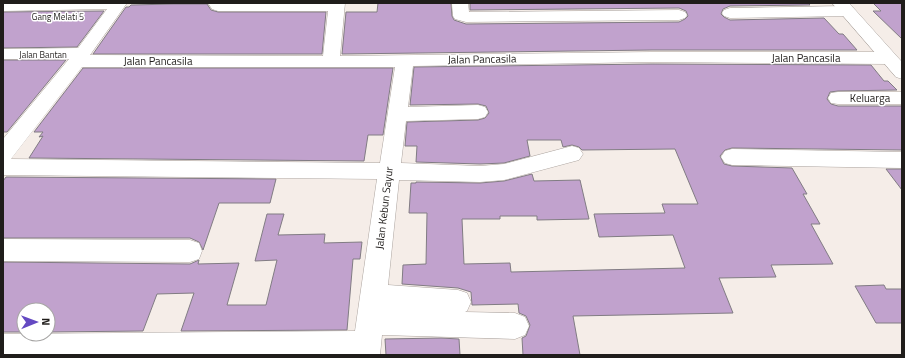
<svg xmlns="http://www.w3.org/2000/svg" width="905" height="358" font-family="'Titillium Web',sans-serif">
  <rect width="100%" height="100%" fill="#f5ede8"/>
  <g fill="#c1a2cd" stroke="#817c83">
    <path d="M 378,3 L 451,3 L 452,16 L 454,20 L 466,24 L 679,22 L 685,19 L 688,16 L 686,11 L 679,8 L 470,10 L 470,3 L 808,3 L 810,5 L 730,6 L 723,9 L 721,14 L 724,17 L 730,20 L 824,18 L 839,34 L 843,34 L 857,50 L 652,50 L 342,54 L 346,12 L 377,12 Z"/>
    <path d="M 873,3 L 902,3 L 902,39 L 873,11 L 881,11 Z"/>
    <path d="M 173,4 L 207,4 L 211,10 L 218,12 L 326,12 L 322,54 L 93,54 L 126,7 L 129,7 L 131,5 Z"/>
    <path d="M 104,11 L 77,47 L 3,48 L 3,12 Z"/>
    <path d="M 3,60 L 66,60 L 7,132 L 3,132 Z"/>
    <path d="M 652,64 L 871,65 L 884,81 L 888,81 L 897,90 L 838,91 L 830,92 L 827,99 L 831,104 L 838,106 L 902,106 L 902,150 L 732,148 L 725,150 L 720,156 L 724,164 L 732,166 L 792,168 L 807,194 L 803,194 L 820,224 L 811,224 L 833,264 L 771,265 L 776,277 L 719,278 L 733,313 L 573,316 L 580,355 L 523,355 L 522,338 L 526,336 L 530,325 L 526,316 L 519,313 L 518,304 L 472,305 L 471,292 L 458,288 L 402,284 L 403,265 L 426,264 L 427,213 L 409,213 L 411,183 L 416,183 L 416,182 L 480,183 L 504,181 L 532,174 L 534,181 L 580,180 L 589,219 L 537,220 L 537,216 L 500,216 L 500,219 L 462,219 L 464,264 L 510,263 L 511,272 L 685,268 L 673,235 L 599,237 L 594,214 L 665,213 L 662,204 L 698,204 L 675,149 L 582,150 L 579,147 L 572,145 L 563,147 L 561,140 L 527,140 L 530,156 L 504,163 L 480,164 L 416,162 L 417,146 L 405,146 L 407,122 L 478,120 L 485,118 L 489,113 L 486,106 L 478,104 L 410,105 L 414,67 Z"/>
    <path d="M 83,68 L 393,68 L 383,135 L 368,135 L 364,161 L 29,158 L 43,136 L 39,137 L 43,132 L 34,132 Z"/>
    <path d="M 886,169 L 902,169 L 902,190 Z"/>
    <path d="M 6,177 L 276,179 L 270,203 L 219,203 L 203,250 L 199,242 L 190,238 L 3,238 L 3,181 Z"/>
    <path d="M 267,214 L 284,214 L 278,235 L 325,234 L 324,243 L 362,242 L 360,259 L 353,259 L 347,330 L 181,331 L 194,293 L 157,294 L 143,331 L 48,332 L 48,310 L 24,310 L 24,332 L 3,332 L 3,262 L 190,264 L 199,260 L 198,264 L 239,263 L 227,305 L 266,305 L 277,260 L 255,261 Z"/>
    <path d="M 884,285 L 886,289 L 902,289 L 902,323 L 876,323 L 855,286 Z"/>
    <path d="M 441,338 L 459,339 L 460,355 L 386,355 L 385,339 Z"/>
  </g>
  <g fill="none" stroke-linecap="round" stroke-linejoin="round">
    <defs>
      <g id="minor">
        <path d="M 3,3 L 127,3 L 90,55 L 323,56 L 328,11 L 218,11 L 212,9 L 208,3 L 345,3 L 340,56 L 652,52 L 888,52 L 894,54 L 897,58 L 894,62 L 888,64 L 652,62 L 413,66 L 408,107 L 478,105 L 485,107 L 488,112 L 485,117 L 478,119 L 406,121 L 401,163 L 480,166 L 504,164 L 572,146 L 579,148 L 583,154 L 579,160 L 504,180 L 480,182 L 399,180 L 388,285 L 458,290 L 467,293 L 471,302 L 467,311 L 465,312 L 515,313 L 525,317 L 529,326 L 525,335 L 515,339 L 382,335 L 380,355 L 3,355 L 3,334 L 355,331 L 377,179 L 3,175 L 3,139 L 69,59 L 3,59 L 3,49 L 78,48 L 107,9 L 3,11 ZM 82,67 L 395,67 L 380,163 L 11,159 Z"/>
        <path d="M 452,3 L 468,3 L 469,12 L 679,10 L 685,12 L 687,15 L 685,18 L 679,20 L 466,22 L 455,19 L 453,16 Z"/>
        <path d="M 847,6 L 853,8 L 855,11 L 853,14 L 847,16 L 730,18 L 724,16 L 722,13 L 724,10 L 730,8 Z"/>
        <path d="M 838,92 L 902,92 L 902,104 L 838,104 L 831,103 L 828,98 L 831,93 Z"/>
        <path d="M 732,149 L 902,152 L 902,168 L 732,165 L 725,163 L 721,157 L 725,151 Z"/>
        <path d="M 3,239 L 190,240 L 199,243 L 202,251 L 199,259 L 190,262 L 3,261 Z"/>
      </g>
      <path id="highway" d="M 832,3 L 849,3 L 902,62 L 902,79 L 896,77 Z"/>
    </defs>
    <use href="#minor" stroke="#aca49f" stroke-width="1"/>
    <use href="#highway" stroke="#aca49f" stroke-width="1"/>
    <use href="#minor" fill="#fff" fill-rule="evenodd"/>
    <use href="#highway" fill="#fff" fill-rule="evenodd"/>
  </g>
  <g text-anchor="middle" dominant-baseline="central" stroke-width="3" stroke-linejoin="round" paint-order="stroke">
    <g font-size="9" fill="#201d1b" stroke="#fff">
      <text x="58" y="16">Gang Melati 5</text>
      <text x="43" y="54">Jalan Bantan</text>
    </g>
    <g font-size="11" fill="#201d1b" stroke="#fff">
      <text x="806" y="58">Jalan Pancasila</text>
      <text transform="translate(482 59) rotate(-1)">Jalan Pancasila</text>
      <text x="158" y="61">Jalan Pancasila</text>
      <text x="870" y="98">Keluarga</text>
      <text transform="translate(384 208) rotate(-83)">Jalan Kebun Sayur</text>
    </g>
  </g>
  <rect width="905" height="358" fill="none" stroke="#201d1b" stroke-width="8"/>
  <g transform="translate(36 322) rotate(89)"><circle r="19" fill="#ffffff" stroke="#a6a5a4"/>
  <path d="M0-3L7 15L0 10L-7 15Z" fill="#6449c2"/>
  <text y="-6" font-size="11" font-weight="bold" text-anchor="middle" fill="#201d1b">N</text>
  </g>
</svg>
